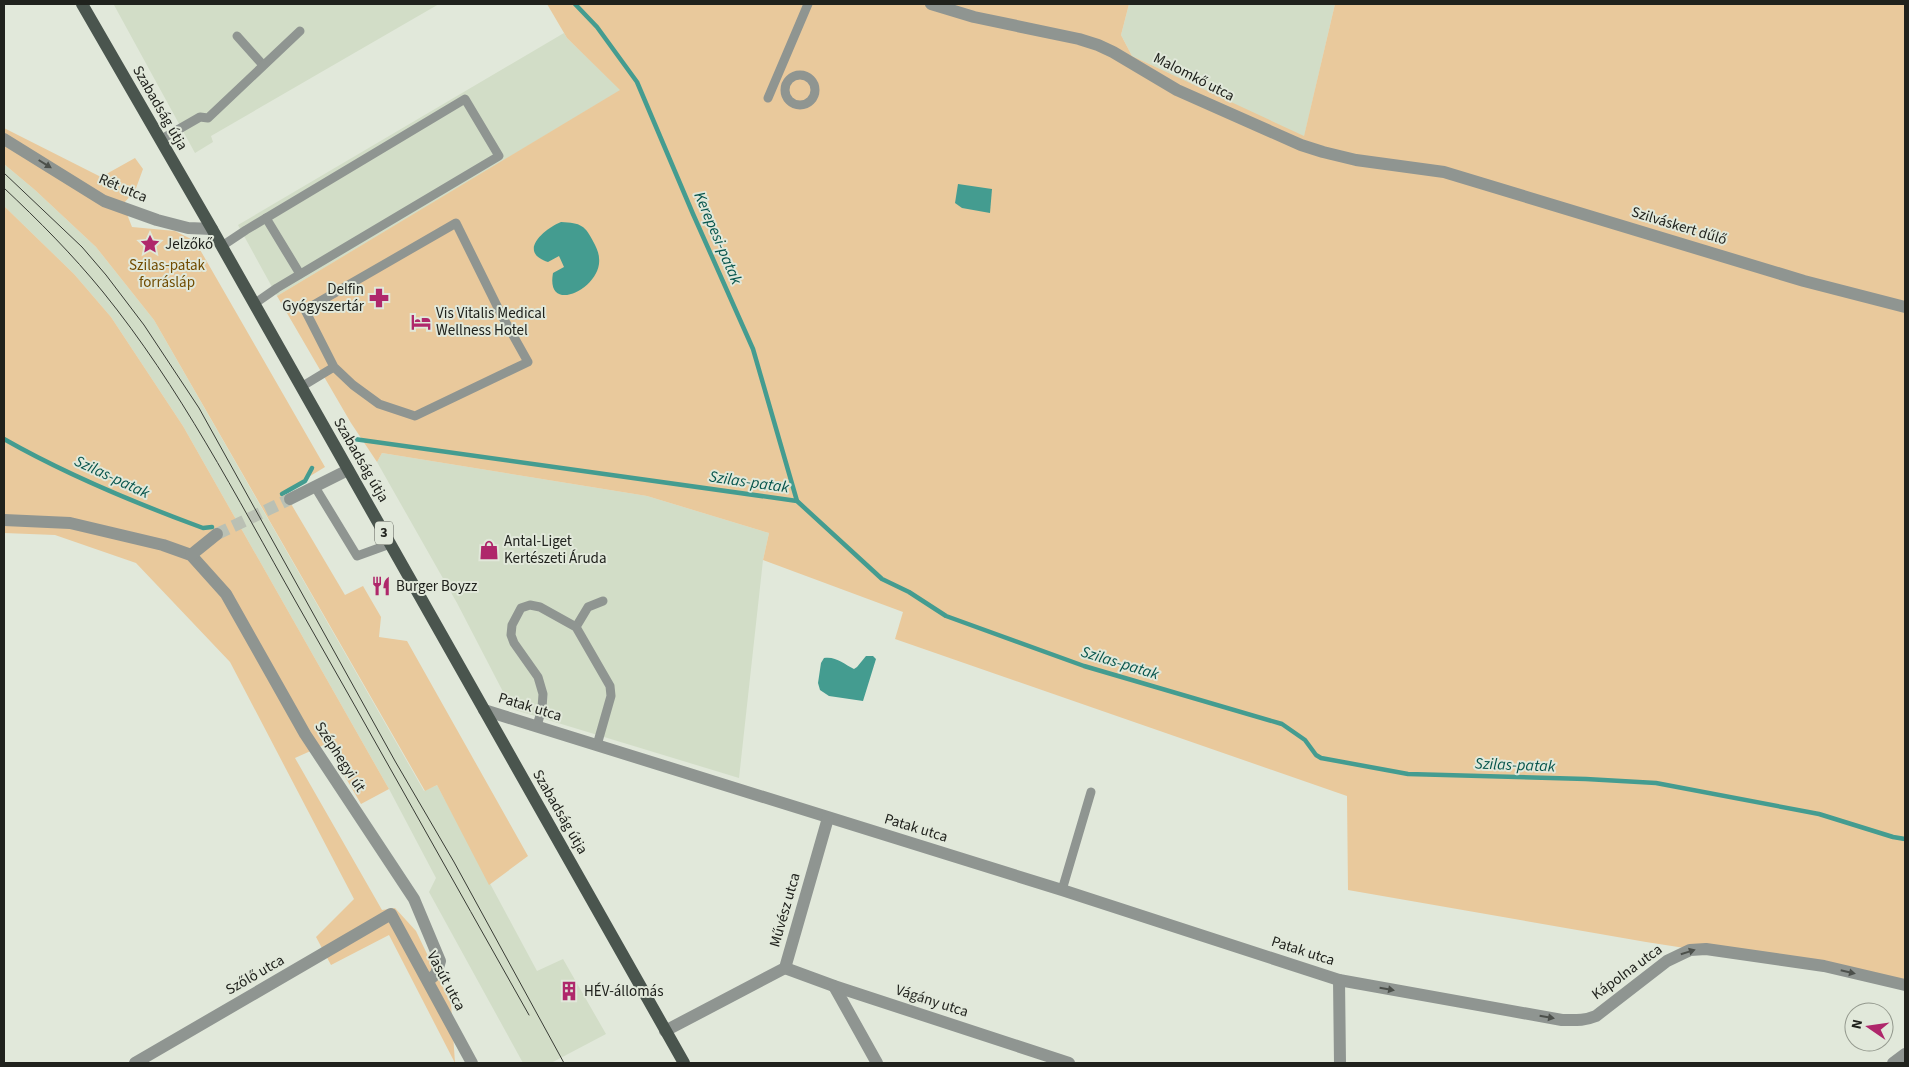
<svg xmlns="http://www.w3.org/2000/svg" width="1909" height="1067" font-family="'Source Sans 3',sans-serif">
  <rect width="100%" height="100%" fill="#e1e8da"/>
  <g fill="#d2ddc7">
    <path d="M 115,4 L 439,4 L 211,136 L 213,142 L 195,153 L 114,5 Z"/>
    <path d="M 1129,4 L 1335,4 L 1304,137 L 1132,56 L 1121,35 Z"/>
    <path d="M 564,33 L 567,38 L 621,90 L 277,296 L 238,225 Z"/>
    <path d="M 4,164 L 35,190 L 96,247 L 154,320 L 424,791 L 437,785 L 537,971 L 563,959 L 606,1034 L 551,1063 L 523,1063 L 429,892 L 436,878 L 389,789 L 183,426 L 111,317 L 74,274 L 4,206 Z"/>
    <path d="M 382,453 L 647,496 L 769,533 L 763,560 L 739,778 L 512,709 L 457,603 L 377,462 Z"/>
  </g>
  <g fill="#e9c99c">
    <path d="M 547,4 L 1129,4 L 1121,35 L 1132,56 L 1304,136 L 1335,4 L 1905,4 L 1905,982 L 1646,942 L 1348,890 L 1347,796 L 895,639 L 903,612 L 763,560 L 769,533 L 647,496 L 382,453 L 377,462 L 351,423 L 277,296 L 620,90 L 567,38 Z"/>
    <path d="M 4,128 L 101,177 L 135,158 L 143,169 L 135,191 L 123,204 L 132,227 L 175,231 L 195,241 L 325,467 L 284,492 L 345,595 L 363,586 L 381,617 L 379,637 L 407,641 L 528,856 L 489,885 L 437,785 L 425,791 L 154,320 L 96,247 L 35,190 L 4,164 Z"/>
    <path d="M 4,206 L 74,274 L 111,317 L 183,426 L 389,789 L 361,804 L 326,744 L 295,758 L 382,910 L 395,908 L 416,931 L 451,1004 L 455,1063 L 389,935 L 331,965 L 316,937 L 354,899 L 230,662 L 136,563 L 55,535 L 4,533 Z"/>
  </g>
  <g fill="#449c90">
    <path d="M 958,184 L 992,189 L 990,213 L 962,208 L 955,203 Z"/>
    <path d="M 561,222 C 581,223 585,225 594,243 C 596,247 599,253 599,258 C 603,288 545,316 553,273 L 564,267 L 559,256 L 548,262 C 517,252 544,229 561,222 Z"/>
    <path d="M 866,656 L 873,656 L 876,659 L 863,701 L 829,696 L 820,690 L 818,683 L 821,663 L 824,658 C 836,656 844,664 854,669 L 857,667 Z"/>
  </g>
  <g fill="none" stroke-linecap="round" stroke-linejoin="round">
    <g stroke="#449c90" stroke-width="4.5">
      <path d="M 575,4 L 597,27 L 637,82 L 693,214 L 753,349 L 797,501"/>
      <path d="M 4,439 C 67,475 135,503 203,528 L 212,527"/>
      <path d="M 354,439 L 797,501 L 882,579 L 909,592 L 946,616 L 1084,666 L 1282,724 L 1305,740 L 1316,755 L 1321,758 L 1408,774 L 1586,779 L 1656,783 L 1819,814 L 1893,837 L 1905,839"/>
      <path d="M 282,494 L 305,481 L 312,468"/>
    </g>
    <path stroke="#bac0b4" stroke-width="12" stroke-dasharray="12 6" stroke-linecap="butt" d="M 217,534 L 290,499"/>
    <g stroke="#8f9591" stroke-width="9">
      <path d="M 237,36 L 263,65"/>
      <circle cx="800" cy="90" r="15"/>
      <path d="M 768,98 L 808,4"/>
      <path d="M 160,140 L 200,117 L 208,118 L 300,31"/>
      <path d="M 266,218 L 300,274"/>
      <path d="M 222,246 L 246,230 L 465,99 L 499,156 L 277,288 L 254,304"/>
      <path d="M 301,387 L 334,367 L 305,310 L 456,223 L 501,314 L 528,362 L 415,416 L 379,404 L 353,385 L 334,367"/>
      <path d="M 315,487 L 357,556 L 390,544"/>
      <path d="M 576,627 L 588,607 L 603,601"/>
      <path d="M 537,726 L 542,708 L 543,694 L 538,677 L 514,643 L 511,635 L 512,625 L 521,608 L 530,605 L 540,607 L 576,627 L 610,686 L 611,696 L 597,745"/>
      <path d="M 1062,890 L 1091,792"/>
    </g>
    <g stroke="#8f9591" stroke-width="12">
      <path d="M 931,4 L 974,17 L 1079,39 L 1098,45 L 1113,52 L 1177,90 L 1301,145 L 1323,152 L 1356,160 L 1444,172 L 1804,281 L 1905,307"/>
      <path d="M 4,139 L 104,201 L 157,220 L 188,228 L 212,229"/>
      <path d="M 290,499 L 348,470"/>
      <path d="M 4,520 L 70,523 L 163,545 L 191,555 L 226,594 L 305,734 L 414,899 L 440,961 L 436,974 L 428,981"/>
      <path d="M 191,555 L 217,534"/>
      <path d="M 484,710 L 1062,890 L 1339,980 L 1562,1020 C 1574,1020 1584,1021 1596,1016 L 1667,961 L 1690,950 L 1706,949 L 1824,966 L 1905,985"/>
      <path d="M 785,968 L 834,986 L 1069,1063"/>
      <path d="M 1339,980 L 1340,1063"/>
      <path d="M 834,986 L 877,1063"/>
      <path d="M 665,1031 L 785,968 L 828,818"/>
      <path d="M 135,1063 L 391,914 L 472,1063"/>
      <path d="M 1893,1063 L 1905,1054"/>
    </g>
    <path stroke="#4a554e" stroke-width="12" d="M 82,4 L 212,229 L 684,1063"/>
    <g stroke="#393c35" stroke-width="1">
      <path d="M 4,173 L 82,247 L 106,275 L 144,325 L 199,408 L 395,761 L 454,862 L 564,1063"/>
      <path d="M 4,188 C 39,221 72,254 103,292 C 180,387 236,496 296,602 C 374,739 451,877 529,1015"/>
    </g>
  </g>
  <defs><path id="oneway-solid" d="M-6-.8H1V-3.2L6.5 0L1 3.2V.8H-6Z" transform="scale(1.25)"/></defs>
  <g fill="#4c504b">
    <use href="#oneway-solid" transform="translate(45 164) rotate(32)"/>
    <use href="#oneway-solid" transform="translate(1688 952) rotate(-17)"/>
    <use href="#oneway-solid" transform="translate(1848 972) rotate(13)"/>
    <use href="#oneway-solid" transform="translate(1387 989) rotate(10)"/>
    <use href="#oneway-solid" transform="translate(1547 1017) rotate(10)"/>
  </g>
  <defs>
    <symbol id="sight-bare" viewBox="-9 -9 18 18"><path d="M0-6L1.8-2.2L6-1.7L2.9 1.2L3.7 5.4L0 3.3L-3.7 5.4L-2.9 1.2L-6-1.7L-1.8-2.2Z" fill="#af276b" stroke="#e1e8da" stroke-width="2.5" paint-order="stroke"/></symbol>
    <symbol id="pharmacy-bare" viewBox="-9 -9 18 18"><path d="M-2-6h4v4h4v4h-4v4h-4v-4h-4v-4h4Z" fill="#af276b" stroke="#e1e8da" stroke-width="2.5" paint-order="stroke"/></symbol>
    <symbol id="hotel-bare" viewBox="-9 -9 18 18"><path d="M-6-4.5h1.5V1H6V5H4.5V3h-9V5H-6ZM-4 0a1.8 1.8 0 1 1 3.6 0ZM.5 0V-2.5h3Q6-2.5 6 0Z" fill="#af276b" stroke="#e1e8da" stroke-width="2.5" paint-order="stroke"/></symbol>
    <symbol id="shop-bare" viewBox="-9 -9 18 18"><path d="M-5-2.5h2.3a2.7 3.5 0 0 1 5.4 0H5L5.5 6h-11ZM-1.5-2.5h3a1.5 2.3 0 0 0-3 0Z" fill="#af276b" stroke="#e1e8da" stroke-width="2.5" paint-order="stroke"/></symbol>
    <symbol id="restaurant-bare" viewBox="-9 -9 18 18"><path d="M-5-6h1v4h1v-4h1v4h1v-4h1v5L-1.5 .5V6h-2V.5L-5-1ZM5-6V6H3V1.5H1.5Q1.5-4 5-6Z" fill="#af276b" stroke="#e1e8da" stroke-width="2.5" paint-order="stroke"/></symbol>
    <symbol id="building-bare" viewBox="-9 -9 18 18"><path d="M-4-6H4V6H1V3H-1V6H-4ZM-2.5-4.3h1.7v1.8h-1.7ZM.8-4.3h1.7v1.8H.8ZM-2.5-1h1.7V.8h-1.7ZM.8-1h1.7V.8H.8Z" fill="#af276b" stroke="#e1e8da" stroke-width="2.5" paint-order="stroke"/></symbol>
  </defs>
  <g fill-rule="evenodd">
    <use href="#sight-bare" x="136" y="230" width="28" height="28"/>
    <use href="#pharmacy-bare" x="365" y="284" width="28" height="28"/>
    <use href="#hotel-bare" x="407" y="308" width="28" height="28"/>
    <use href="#shop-bare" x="475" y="536" width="28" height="28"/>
    <use href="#restaurant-bare" x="367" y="572" width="28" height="28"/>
    <use href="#building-bare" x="555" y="977" width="28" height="28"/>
  </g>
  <g text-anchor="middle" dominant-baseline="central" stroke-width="4" stroke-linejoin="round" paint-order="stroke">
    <rect fill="#e1e8da" stroke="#5a5d56" stroke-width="1" x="375" y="521.5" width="18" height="23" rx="4"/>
    <g font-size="14" font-weight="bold" fill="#20221d">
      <text x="384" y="533">3</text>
    </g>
    <g font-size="15" fill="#20221d" stroke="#e1e8da">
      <text transform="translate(1194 77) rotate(27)">Malomkő utca</text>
      <text transform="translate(160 108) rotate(60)">Szabadság útja</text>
      <text transform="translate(123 188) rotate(23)">Rét utca</text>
      <text transform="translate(1679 226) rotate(17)">Szilváskert dűlő</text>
      <text transform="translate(361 460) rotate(60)">Szabadság útja</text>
      <text transform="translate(530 707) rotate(17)">Patak utca</text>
      <text transform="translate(340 757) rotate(57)">Széphegyi út</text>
      <text transform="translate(560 812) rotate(60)">Szabadság útja</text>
      <text transform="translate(916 828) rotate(17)">Patak utca</text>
      <text transform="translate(785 910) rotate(-74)">Művész utca</text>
      <text transform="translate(1303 951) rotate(18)">Patak utca</text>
      <text transform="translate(1627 972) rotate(-36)">Kápolna utca</text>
      <text transform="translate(255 975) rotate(-30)">Szőlő utca</text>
      <text transform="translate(446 981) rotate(62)">Vasút utca</text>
      <text transform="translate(932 1001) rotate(18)">Vágány utca</text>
    </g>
    <g font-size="15" fill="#20221d" stroke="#e1e8da" text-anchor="start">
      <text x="165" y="244">Jelzőkő</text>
      <text x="364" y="289" text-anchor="end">Delfin<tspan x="364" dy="17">Gyógyszertár</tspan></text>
      <text x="436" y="313">Vis Vitalis Medical<tspan x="436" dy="17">Wellness Hotel</tspan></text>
      <text x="504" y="541">Antal-Liget<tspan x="504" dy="17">Kertészeti Áruda</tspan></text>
      <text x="396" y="586">Burger Boyzz</text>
      <text x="584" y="991">HÉV-állomás</text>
    </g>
    <g font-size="15" fill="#704b00" stroke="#e1e8da">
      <text x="167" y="265">Szilas-patak<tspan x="167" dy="17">forrásláp</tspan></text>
    </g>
    <g font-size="16" font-style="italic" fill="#07554d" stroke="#e1e8da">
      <text transform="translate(718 238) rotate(67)">Kerepesi-patak</text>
      <text transform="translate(112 477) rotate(25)">Szilas-patak</text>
      <text transform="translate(749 482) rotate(8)">Szilas-patak</text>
      <text transform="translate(1120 663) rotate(17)">Szilas-patak</text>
      <text transform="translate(1515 765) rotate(2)">Szilas-patak</text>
    </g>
  </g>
  <rect width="1909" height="1067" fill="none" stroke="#20221d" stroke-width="10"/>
  <g transform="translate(1869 1027) rotate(283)"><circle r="24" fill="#e1e8da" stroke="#94998e"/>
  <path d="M0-4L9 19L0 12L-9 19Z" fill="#af276b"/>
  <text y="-8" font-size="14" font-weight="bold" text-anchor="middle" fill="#20221d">N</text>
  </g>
</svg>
